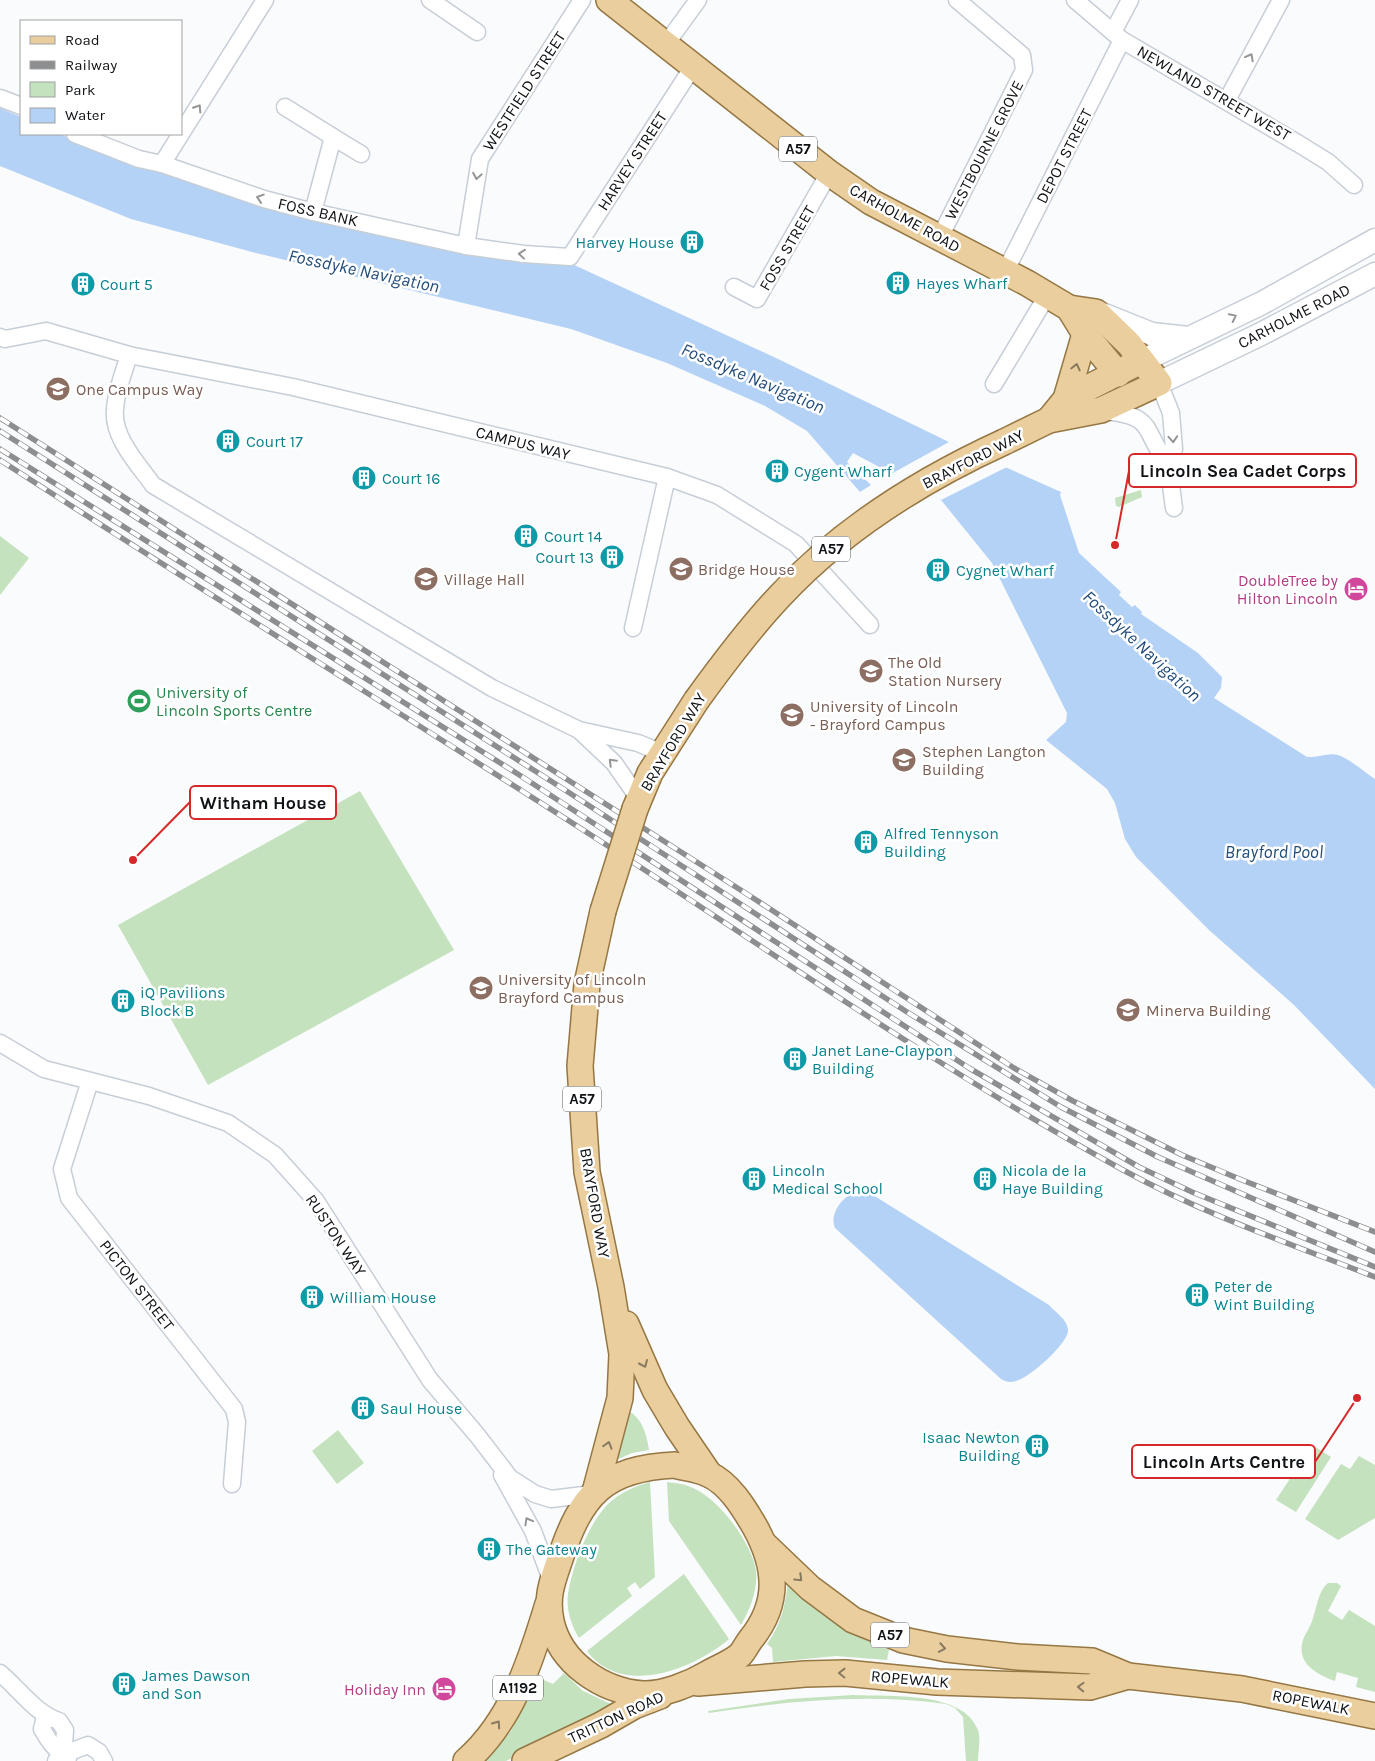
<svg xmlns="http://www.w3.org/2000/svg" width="1375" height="1761" font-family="Karla,sans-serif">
  <rect width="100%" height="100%" fill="#fafbfd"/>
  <g fill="#c4e2be">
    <path d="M 1141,490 L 1142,497 L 1119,507 L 1116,506 L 1115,498 Z"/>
    <path d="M 0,536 L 29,558 L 0,595 Z"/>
    <path d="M 360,791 L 454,950 L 208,1085 L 118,925 Z"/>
    <path d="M 628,1411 C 642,1417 647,1436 649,1450 L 632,1453 L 612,1462 Z"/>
    <path d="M 338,1430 L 364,1463 L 337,1484 L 312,1451 Z"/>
    <path d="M 1312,1445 L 1331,1457 L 1296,1512 L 1276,1500 Z"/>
    <path d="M 1359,1456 L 1375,1465 L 1375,1518 L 1338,1540 L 1305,1519 L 1341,1464 L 1350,1469 Z"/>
    <path d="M 650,1482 L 655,1577 L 640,1589 L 635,1582 L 627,1588 L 632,1596 L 579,1638 C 571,1625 566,1609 568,1594 C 572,1567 589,1522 609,1503 C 620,1493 635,1486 650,1482 Z"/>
    <path d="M 667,1482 C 676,1483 685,1484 693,1488 C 719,1499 752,1543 756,1571 C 758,1590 750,1609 741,1625 L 669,1521 Z"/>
    <path d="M 684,1574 L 729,1639 C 694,1669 622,1698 587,1651 Z"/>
    <path d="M 788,1577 L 846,1630 L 889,1650 L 887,1660 L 836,1656 L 773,1662 L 772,1648 L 767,1644 C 781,1625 787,1601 788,1577 Z"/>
    <path d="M 1328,1583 L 1337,1583 L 1341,1586 L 1328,1611 L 1342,1620 L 1349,1610 L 1375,1626 L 1375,1692 L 1356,1687 L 1358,1678 L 1337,1672 L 1335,1681 C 1316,1674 1296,1663 1303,1640 C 1306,1632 1311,1626 1313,1618 C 1317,1607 1318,1591 1328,1583 Z"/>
    <path d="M 564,1673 L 583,1691 L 611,1704 L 612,1710 L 506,1761 L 485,1761 L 511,1731 L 539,1678 L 553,1684 Z"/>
    <path d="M 853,1695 C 888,1697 963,1690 978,1730 C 981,1740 978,1751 978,1761 L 966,1761 L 963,1717 L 955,1708 L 946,1704 C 866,1693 788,1701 709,1713 L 708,1711 L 789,1699 Z"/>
  </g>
  <g fill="#b4d2f6">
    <path d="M 0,108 L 21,117 L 21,134 L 60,134 L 103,153 L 279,209 L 572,264 L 776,358 L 949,442 L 1061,492 L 1060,495 L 1079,553 L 1121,592 L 1119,595 L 1132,607 L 1135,605 L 1142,612 L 1141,614 L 1198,653 L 1222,677 L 1221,688 L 1214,698 L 1307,757 C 1317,758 1328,752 1338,755 C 1350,759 1364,772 1375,779 L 1375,1089 L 1294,1005 L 1209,930 L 1136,857 L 1125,839 L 1115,803 L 1107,789 L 1046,740 L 1066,722 L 1067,713 L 992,563 L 941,500 L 853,453 L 847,462 L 871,485 L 860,492 L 807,431 L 765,406 L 667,363 L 571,329 L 252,252 L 131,219 L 0,166 Z"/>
    <path d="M 861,1189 L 865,1190 L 1049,1305 C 1056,1313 1067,1319 1068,1330 C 1069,1343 1029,1378 1016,1381 C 1010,1383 1006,1382 1001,1379 L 835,1228 C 828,1212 847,1192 861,1189 Z"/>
  </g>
  <path fill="#fafbfd" d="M 949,442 L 1007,467 L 941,500 L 891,474 Z"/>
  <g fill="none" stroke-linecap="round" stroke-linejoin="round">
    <defs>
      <g id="minor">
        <path d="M 430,0 L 477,32"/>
        <path d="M 1075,0 L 1122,40 L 1299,144 L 1328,162 L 1354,185"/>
        <path d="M 1113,32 L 1130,0"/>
        <path d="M 666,44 L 698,0"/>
        <path d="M 0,98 L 21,106"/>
        <path d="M 1227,100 L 1281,0"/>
        <path d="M 285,107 L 333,137 L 313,212"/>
        <path d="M 75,134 L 139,159 L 162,164 L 264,199 L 313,212 L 466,246 L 524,254 L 570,257 L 694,65"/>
        <path d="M 333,137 L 361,154"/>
        <path d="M 162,164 L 265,0"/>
        <path d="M 939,239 L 1024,70 L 1022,55 L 957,0"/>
        <path d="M 466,246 L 480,159 L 582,0"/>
        <path d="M 1005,272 L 1122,40"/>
        <path d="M 734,287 L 757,299 L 829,173"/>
        <path d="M 0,337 L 5,339 L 46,331 L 129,355 L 293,387 L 667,477 L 717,495 L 796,544 L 870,625"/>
        <path d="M 129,355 C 124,372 116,391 115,409 C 112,437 138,464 153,485 L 492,688 L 579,730 L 638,743 L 662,753"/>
        <path d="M 1159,383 L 1171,413 L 1174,449 L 1168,463 L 1174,508"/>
        <path d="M 994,384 L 1048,294"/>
        <path d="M 1104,411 C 1158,416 1141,431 1168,463"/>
        <path d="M 633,628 L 667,477"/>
        <path d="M 579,730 L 614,763 L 639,799"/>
        <path d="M 0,1043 L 44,1069 L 149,1096 L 228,1123 L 275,1155 L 316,1201 L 430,1380 L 477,1435 L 510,1478 L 535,1494 L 551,1499 L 592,1494"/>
        <path d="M 90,1081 L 62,1169 L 69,1198 L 234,1409 L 237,1422 L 232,1484"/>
        <path d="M 502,1475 L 533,1531 L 552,1582"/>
        <path d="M 0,1673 C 19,1689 36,1714 59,1721 L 65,1730 L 63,1761"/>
        <path d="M 45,1717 L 42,1729 C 48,1740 57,1753 68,1758"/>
        <path d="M 56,1761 L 62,1755 L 88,1745 L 99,1752 L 104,1761"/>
      </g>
      <g id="secondary">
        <path d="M 1097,312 L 1152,334 L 1188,338"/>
        <path d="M 1142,361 L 1262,303 L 1375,240"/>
        <path d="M 1159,383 L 1261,334 L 1375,274"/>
      </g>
      <g id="primary">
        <path d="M 609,0 L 829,173 L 871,202 L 1027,283 L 1069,308 L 1085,334 L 1118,374"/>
        <path d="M 1066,399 L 1131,366"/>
        <path d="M 1049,420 L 1066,399 L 1085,334"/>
        <path d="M 1004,442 L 1049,420 L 1101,410 L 1159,383 L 1129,344 L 1096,312 L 1069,308"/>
        <path d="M 635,809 L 650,773 L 696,701"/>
        <path d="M 626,1324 L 655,1390 L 677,1427 L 709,1474"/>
        <path d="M 675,1465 C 685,1468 698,1469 708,1474 C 729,1483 744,1508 755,1527 C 777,1567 780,1603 751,1639 C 747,1644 744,1651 740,1655 C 731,1663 717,1668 707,1674 C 690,1684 663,1695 643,1694 C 602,1691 560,1663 551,1621 C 546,1597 552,1582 560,1559 C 581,1495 604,1468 675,1465 Z"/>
        <path d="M 595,1492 L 620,1398 L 622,1354 L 611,1287 L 587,1172 L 580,1066 L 587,984 L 603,911"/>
        <path d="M 764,1544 L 810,1588 L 853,1620 L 903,1640 L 947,1649 L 1018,1657 L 1092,1661 L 1128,1676 L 1242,1689 L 1375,1716"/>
        <path d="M 698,1683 L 805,1674 L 845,1673 L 937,1682 L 1090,1687 L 1128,1676"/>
        <path d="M 466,1761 C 512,1721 531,1660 548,1604"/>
        <path d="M 525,1761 L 601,1725 L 634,1706 L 660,1696"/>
      </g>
    </defs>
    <use href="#minor" stroke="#c6ced7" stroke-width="19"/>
    <use href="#secondary" stroke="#c6ced7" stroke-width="25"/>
    <use href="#primary" stroke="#957743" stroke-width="28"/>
    <use href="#minor" stroke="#fff" stroke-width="16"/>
    <use href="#secondary" stroke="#fff" stroke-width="22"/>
    <use href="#primary" stroke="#eace9d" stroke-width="25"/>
    <defs>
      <g id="rail">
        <path d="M 0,418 L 750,896 L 1014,1068 L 1073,1101 L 1182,1155 L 1242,1180 L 1375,1232"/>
        <path d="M 0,431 L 565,790 L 907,1012 L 1061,1107 L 1158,1157 L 1375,1252"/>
        <path d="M 0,449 L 521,776 L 969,1068 L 1139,1167 L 1192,1192 L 1375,1267"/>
        <path d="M 0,460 C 196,587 395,709 591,835 C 767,949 939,1069 1123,1170 C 1203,1214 1291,1244 1375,1277"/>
      </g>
    </defs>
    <use href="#rail" stroke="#8c8e90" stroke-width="5.5"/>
    <use href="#rail" stroke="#fff" stroke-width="4" stroke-dasharray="11" stroke-linecap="butt"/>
    <defs>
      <g id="primary-bridge">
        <path d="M 696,701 C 722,665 748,630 779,597 C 841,530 921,480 1004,442"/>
        <path d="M 603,911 L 635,809"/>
      </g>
    </defs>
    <use href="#primary-bridge" stroke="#957743" stroke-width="28" stroke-linecap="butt"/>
    <use href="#primary-bridge" stroke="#eace9d" stroke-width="25"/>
  </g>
  <defs><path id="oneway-chevron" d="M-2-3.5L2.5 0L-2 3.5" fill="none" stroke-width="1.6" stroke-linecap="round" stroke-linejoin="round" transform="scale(1.25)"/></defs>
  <g stroke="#939596">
    <use href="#oneway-chevron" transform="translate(1250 57) rotate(-62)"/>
    <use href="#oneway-chevron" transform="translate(198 108) rotate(-57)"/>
    <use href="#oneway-chevron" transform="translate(477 176) rotate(100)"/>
    <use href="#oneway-chevron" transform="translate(260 198) rotate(-162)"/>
    <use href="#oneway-chevron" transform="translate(522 254) rotate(-174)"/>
    <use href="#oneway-chevron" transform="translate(1233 317) rotate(-26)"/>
    <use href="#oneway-chevron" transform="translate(1173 439) rotate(86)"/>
    <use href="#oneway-chevron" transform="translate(612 762) rotate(-135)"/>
    <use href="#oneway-chevron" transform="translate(528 1521) rotate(-119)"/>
  </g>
  <g stroke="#887a60">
    <use href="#oneway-chevron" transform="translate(1076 367) rotate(-77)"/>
    <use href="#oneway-chevron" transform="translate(644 1364) rotate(66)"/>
    <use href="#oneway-chevron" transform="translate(608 1445) rotate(-74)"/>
    <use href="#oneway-chevron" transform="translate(799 1578) rotate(44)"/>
    <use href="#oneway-chevron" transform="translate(942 1648) rotate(10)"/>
    <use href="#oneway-chevron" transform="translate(842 1673) rotate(-179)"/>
    <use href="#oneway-chevron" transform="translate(1081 1687) rotate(-178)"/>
    <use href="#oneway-chevron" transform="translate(497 1724) rotate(-55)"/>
  </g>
  <defs>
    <symbol id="building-disc" viewBox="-11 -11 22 22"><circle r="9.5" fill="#0f9aa8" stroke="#fff"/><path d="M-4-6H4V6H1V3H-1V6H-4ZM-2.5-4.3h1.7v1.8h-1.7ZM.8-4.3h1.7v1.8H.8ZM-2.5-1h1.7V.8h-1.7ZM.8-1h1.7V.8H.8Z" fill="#fff"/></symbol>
    <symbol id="university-disc" viewBox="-11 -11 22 22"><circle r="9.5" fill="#8d6e63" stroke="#fff"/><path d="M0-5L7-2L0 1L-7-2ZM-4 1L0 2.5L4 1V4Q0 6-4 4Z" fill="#fff"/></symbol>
    <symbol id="hotel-disc" viewBox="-11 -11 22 22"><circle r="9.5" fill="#d1479c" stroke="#fff"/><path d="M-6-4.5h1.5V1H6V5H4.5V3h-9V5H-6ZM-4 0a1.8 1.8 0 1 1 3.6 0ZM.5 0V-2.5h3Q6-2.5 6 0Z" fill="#fff"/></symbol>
    <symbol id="school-disc" viewBox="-11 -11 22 22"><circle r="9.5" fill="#8d6e63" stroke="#fff"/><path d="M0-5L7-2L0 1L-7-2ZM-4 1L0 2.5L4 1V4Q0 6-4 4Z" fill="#fff"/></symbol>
    <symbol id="stadium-disc" viewBox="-11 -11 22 22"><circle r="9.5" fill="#2e9e5b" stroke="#fff"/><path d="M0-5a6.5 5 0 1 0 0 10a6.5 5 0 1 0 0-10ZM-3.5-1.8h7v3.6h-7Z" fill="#fff"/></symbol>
  </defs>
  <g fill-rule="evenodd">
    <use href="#building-disc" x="678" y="228" width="28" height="28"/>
    <use href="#building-disc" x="884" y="269" width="28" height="28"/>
    <use href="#building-disc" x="69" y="270" width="28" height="28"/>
    <use href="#university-disc" x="44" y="375" width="28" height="28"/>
    <use href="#building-disc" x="214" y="427" width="28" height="28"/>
    <use href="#building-disc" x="763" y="457" width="28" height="28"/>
    <use href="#building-disc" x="350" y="464" width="28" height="28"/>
    <use href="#building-disc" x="512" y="522" width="28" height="28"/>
    <use href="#building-disc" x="598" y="543" width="28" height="28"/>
    <use href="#university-disc" x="667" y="555" width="28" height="28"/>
    <use href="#building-disc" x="924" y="556" width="28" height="28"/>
    <use href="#university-disc" x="412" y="565" width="28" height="28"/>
    <use href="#hotel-disc" x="1342" y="575" width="28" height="28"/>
    <use href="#school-disc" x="857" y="657" width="28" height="28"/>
    <use href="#stadium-disc" x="125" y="687" width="28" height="28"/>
    <use href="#university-disc" x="778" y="701" width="28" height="28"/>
    <use href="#university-disc" x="890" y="746" width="28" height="28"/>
    <use href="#building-disc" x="852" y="828" width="28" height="28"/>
    <use href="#university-disc" x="467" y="974" width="28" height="28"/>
    <use href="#building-disc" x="109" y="987" width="28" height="28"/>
    <use href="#university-disc" x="1114" y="996" width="28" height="28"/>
    <use href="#building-disc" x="781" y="1045" width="28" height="28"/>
    <use href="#building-disc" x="740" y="1165" width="28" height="28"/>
    <use href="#building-disc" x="971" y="1165" width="28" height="28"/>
    <use href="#building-disc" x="1183" y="1281" width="28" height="28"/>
    <use href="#building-disc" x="298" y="1283" width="28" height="28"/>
    <use href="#building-disc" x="349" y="1394" width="28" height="28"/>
    <use href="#building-disc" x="1023" y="1432" width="28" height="28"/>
    <use href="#building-disc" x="475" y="1535" width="28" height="28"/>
    <use href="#building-disc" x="110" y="1670" width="28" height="28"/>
    <use href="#hotel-disc" x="430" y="1675" width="28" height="28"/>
  </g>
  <g text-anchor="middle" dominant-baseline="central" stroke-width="5" stroke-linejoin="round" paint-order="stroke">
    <g fill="#fff" stroke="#585a5c" stroke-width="1">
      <rect x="779" y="136.5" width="38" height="25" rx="4"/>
      <rect x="812" y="536.5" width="38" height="25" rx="4"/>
      <rect x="563" y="1086.5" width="38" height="25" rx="4"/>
      <rect x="871" y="1622.5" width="38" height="25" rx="4"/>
      <rect x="493" y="1675.5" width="50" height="25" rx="4"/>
    </g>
    <g font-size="15" font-weight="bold" fill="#101316">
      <text x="798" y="149">A57</text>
      <text x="831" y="549">A57</text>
      <text x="582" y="1099">A57</text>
      <text x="890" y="1635">A57</text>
      <text x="518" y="1688">A1192</text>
    </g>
    <g font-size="16" fill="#101316" stroke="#fff">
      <text transform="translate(524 91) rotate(-57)">WESTFIELD STREET</text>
      <text transform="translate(1214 93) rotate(30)">NEWLAND STREET WEST</text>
      <text transform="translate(984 150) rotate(-63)">WESTBOURNE GROVE</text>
      <text transform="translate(1064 156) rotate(-63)">DEPOT STREET</text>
      <text transform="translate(632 161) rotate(-57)">HARVEY STREET</text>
      <text transform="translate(318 212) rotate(13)">FOSS BANK</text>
      <text transform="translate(905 218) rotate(29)">CARHOLME ROAD</text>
      <text transform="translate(787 248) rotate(-60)">FOSS STREET</text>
      <text transform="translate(1294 316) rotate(-27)">CARHOLME ROAD</text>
      <text transform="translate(523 443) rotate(14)">CAMPUS WAY</text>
      <text transform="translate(973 459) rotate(-27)">BRAYFORD WAY</text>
      <text transform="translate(673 742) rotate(-59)">BRAYFORD WAY</text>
      <text transform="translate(595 1203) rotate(80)">BRAYFORD WAY</text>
      <text transform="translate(336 1235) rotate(56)">RUSTON WAY</text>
      <text transform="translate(137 1285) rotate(52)">PICTON STREET</text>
      <text transform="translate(910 1679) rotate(5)">ROPEWALK</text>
      <text transform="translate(1311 1702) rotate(11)">ROPEWALK</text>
      <text transform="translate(616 1717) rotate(-25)">TRITTON ROAD</text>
    </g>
    <g font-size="16" fill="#0d838f" stroke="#fff" text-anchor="start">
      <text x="674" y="242" text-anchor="end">Harvey House</text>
      <text x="916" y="283">Hayes Wharf</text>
      <text x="100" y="284">Court 5</text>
      <text x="246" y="441">Court 17</text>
      <text x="794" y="471">Cygent Wharf</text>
      <text x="382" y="478">Court 16</text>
      <text x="544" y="536">Court 14</text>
      <text x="594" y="557" text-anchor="end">Court 13</text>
      <text x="956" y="570">Cygnet Wharf</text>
      <text x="884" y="833">Alfred Tennyson<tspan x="884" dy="18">Building</tspan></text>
      <text x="140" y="992">iQ Pavilions<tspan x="140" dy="18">Block B</tspan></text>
      <text x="812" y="1050">Janet Lane-Claypon<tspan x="812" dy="18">Building</tspan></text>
      <text x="772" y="1170">Lincoln<tspan x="772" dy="18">Medical School</tspan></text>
      <text x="1002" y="1170">Nicola de la<tspan x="1002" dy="18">Haye Building</tspan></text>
      <text x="1214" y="1286">Peter de<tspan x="1214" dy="18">Wint Building</tspan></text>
      <text x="330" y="1297">William House</text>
      <text x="380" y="1408">Saul House</text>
      <text x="1020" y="1437" text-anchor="end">Isaac Newton<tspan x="1020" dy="18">Building</tspan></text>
      <text x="506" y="1549">The Gateway</text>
      <text x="142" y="1675">James Dawson<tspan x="142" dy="18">and Son</tspan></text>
    </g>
    <g font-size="16" fill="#785e54" stroke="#fff" text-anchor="start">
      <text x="76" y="389">One Campus Way</text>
      <text x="698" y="569">Bridge House</text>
      <text x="444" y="579">Village Hall</text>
      <text x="888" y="662">The Old<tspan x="888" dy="18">Station Nursery</tspan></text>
      <text x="810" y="706">University of Lincoln<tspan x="810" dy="18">- Brayford Campus</tspan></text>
      <text x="922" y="751">Stephen Langton<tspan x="922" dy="18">Building</tspan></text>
      <text x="498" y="979">University of Lincoln<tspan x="498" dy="18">Brayford Campus</tspan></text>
      <text x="1146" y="1010">Minerva Building</text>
    </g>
    <g font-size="16" fill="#b23c85" stroke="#fff" text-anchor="end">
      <text x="1338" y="580">DoubleTree by<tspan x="1338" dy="18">Hilton Lincoln</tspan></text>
      <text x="426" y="1689">Holiday Inn</text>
    </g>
    <g font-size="16" fill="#27864d" stroke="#fff" text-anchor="start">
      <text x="156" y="692">University of<tspan x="156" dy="18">Lincoln Sports Centre</tspan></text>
    </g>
    <g font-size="18" font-style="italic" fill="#224c79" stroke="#fff">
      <text transform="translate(364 271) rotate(12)">Fossdyke Navigation</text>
      <text transform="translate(753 378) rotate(23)">Fossdyke Navigation</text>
      <text transform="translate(1142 646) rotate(43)">Fossdyke Navigation</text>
      <text x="1274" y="852">Brayford Pool</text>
    </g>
  </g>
  <path fill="none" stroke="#d62828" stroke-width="2" d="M1115 545L1129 471M133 860L190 802M1357 1398L1315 1462"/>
  <g fill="#d62828" stroke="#fff" stroke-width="2">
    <circle cx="1115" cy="545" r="5"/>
    <circle cx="133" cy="860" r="5"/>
    <circle cx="1357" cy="1398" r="5"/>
  </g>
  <g fill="#fff" stroke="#d62828" stroke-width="2">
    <rect x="1129" y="454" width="227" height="33" rx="5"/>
    <rect x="190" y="786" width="146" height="33" rx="5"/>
    <rect x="1132" y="1445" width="183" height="33" rx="5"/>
  </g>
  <g font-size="18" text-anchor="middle" font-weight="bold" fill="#101316">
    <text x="1243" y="477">Lincoln Sea Cadet Corps</text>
    <text x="263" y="809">Witham House</text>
    <text x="1224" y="1468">Lincoln Arts Centre</text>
  </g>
  <rect x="20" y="20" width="162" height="115" fill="#ffffff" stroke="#9fa1a2"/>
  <rect x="30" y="36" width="25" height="8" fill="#eace9d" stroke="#9fa1a2"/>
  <text x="65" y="45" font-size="15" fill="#101316">Road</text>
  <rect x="30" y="61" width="25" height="8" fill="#8c8e90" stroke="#9fa1a2"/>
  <text x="65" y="70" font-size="15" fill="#101316">Railway</text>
  <rect x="30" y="82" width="25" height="15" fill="#c4e2be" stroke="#9fa1a2"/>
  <text x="65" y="95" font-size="15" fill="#101316">Park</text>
  <rect x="30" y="108" width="25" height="15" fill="#b4d2f6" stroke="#9fa1a2"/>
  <text x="65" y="120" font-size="15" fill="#101316">Water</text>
</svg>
